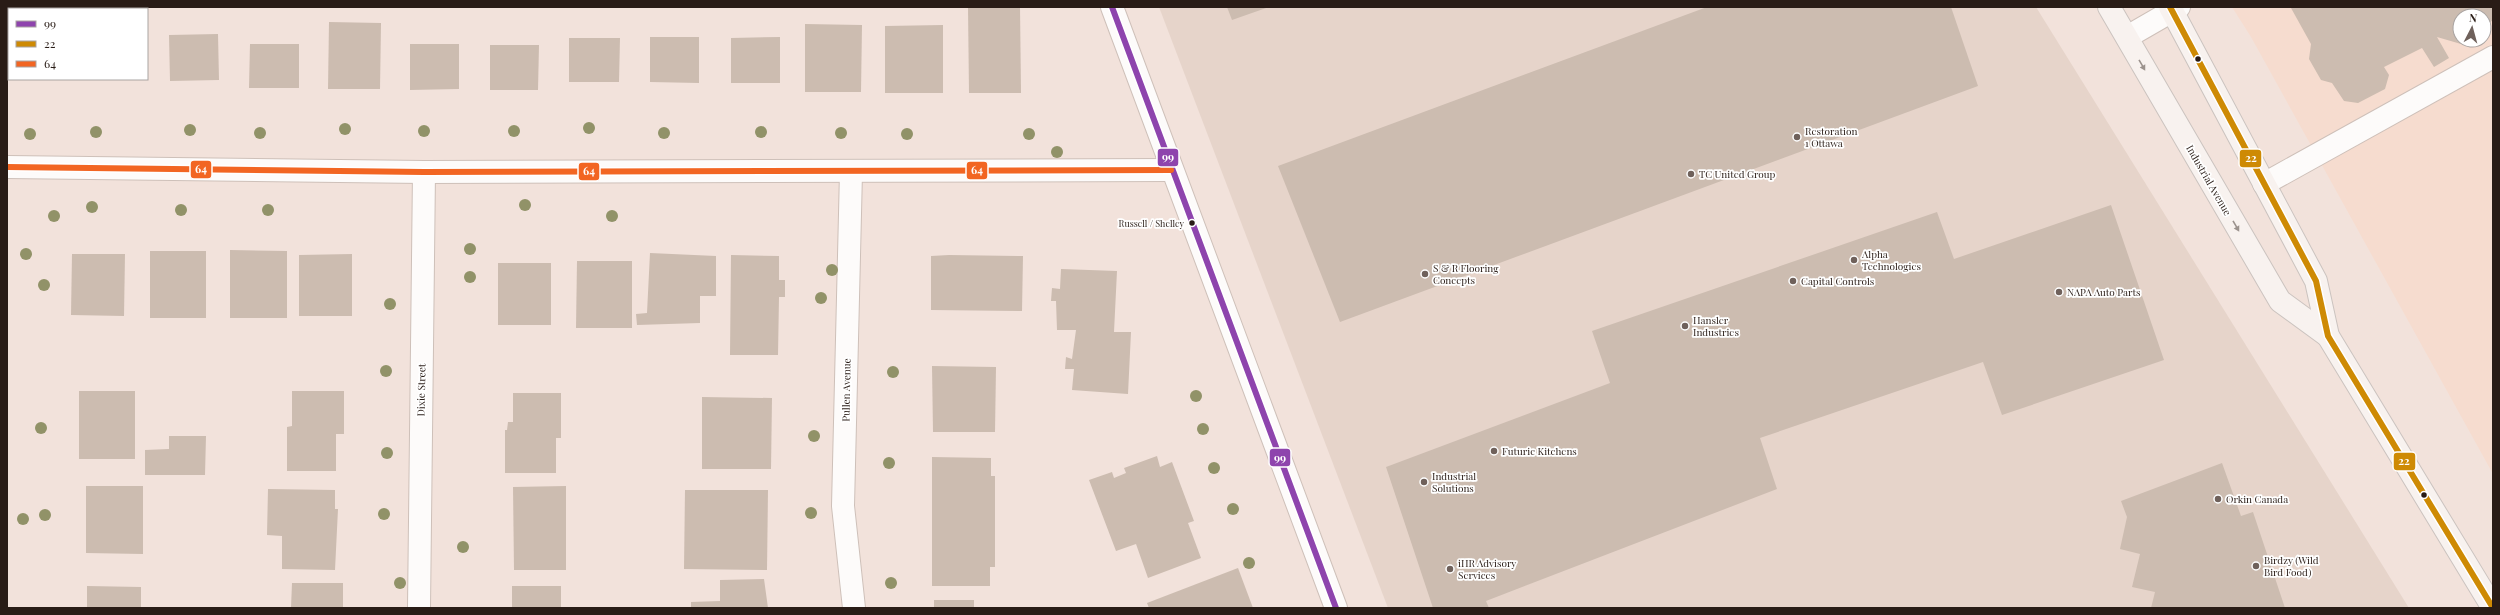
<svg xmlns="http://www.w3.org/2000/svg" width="2500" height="615" font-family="'Playfair Display',serif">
  <rect width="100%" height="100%" fill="#f2e2db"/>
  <path fill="#e6d4ca" d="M 1159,7 L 2036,7 L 2409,608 L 1388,608 Z"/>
  <path fill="#f6dccf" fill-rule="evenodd" d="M 2232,7 L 2493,7 L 2493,474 L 2251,37 ZM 2460,16 L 2484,16 L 2484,40 L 2460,40 Z"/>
  <g fill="#ccbcb0">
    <path d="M 968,7 L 1020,7 L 1021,93 L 969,93 Z"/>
    <path d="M 1227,7 L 1269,7 L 1232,20 Z"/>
    <path d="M 1707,7 L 1951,7 L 1978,86 L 1340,322 L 1278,166 Z"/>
    <path d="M 2493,7 L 2493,20 L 2484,27 L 2484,16 L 2460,16 L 2460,40 L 2466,40 L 2461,44 L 2437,37 L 2449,58 L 2434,67 L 2422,48 L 2384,67 L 2389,75 L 2385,89 L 2358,103 L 2344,101 L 2332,83 L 2321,80 L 2309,59 L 2311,44 L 2291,8 Z"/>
    <rect x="7" y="11" width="2" height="28"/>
    <path d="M 329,22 L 381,23 L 380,89 L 328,89 Z"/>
    <path d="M 805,24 L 862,25 L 861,92 L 805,92 Z"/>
    <path d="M 943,25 L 943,93 L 885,93 L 885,26 Z"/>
    <path d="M 218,34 L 219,80 L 170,81 L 169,35 Z"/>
    <path d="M 650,37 L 699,37 L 699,83 L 650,82 Z"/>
    <path d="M 780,37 L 780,83 L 731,83 L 731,38 Z"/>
    <path d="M 569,38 L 620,38 L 619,82 L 569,82 Z"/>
    <path d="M 250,44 L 299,44 L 299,88 L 249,88 Z"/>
    <path d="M 410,44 L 459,44 L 459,89 L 410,90 Z"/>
    <path d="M 490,45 L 539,45 L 538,90 L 490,90 Z"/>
    <path d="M 2111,205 L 2164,360 L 2002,415 L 1983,362 L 1760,438 L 1777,489 L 1486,601 L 1489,608 L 1433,608 L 1386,467 L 1610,383 L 1592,331 L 1937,212 L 1954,259 Z"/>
    <path d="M 230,250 L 287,251 L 287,318 L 230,318 Z"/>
    <rect x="150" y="251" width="56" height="67"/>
    <path d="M 650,253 L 716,256 L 716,296 L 700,296 L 700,323 L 637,325 L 636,314 L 647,313 Z"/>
    <path d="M 72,254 L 125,254 L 124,316 L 71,315 Z"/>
    <path d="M 352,254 L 352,316 L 299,316 L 299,255 Z"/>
    <path d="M 731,255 L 779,256 L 779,280 L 785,280 L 785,297 L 779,297 L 778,355 L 730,355 Z"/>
    <path d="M 949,255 L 1023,256 L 1022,311 L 931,310 L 931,256 Z"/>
    <path d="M 577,261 L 632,261 L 632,328 L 576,328 Z"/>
    <rect x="498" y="263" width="53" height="62"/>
    <path d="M 1061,269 L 1117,271 L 1114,332 L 1131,332 L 1128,394 L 1072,390 L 1074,369 L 1065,369 L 1066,357 L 1072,359 L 1076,330 L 1057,330 L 1056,301 L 1051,301 L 1052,288 L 1060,289 Z"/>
    <path d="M 932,366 L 996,367 L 995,432 L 933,432 Z"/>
    <rect x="79" y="391" width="56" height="68"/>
    <path d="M 292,391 L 344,391 L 344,434 L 336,434 L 336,471 L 287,471 L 287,427 L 292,426 Z"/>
    <path d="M 513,393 L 561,393 L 561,438 L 556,438 L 556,473 L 505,473 L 505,430 L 507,430 L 508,422 L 513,422 Z"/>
    <path d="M 702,397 L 772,398 L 771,469 L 702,469 Z"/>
    <path d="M 169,436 L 206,436 L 205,475 L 145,475 L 145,450 L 169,449 Z"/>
    <path d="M 1157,456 L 1160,467 L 1172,462 L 1194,521 L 1188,523 L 1201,558 L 1148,578 L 1136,544 L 1116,551 L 1089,480 L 1112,472 L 1114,478 L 1126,473 L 1124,468 Z"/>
    <path d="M 932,457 L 991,458 L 991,476 L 995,476 L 995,567 L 990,567 L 990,586 L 932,586 Z"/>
    <path d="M 2222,463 L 2241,516 L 2253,512 L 2285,608 L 2151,608 L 2155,592 L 2132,587 L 2140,554 L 2120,549 L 2127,517 L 2121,501 Z"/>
    <path d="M 86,486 L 143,486 L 143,554 L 86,553 Z"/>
    <path d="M 566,486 L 566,570 L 514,570 L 513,487 Z"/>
    <path d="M 268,489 L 335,490 L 335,509 L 338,509 L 335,570 L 282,569 L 282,536 L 267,535 Z"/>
    <path d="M 685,490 L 768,490 L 767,570 L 684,569 Z"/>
    <path d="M 1238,568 L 1253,608 L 1149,608 L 1147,603 Z"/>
    <path d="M 764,579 L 768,608 L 691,608 L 691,602 L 720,601 L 720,580 Z"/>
    <path d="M 292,583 L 343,583 L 343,608 L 291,608 Z"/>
    <path d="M 87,586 L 141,587 L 141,608 L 87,608 Z"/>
    <rect x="512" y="586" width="49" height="22"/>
    <rect x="934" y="600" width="40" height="8"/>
  </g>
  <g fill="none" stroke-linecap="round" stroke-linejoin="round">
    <defs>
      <g id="minor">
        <path d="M 1112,7 L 1336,608"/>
        <path d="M 2127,37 L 2179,7"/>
        <path d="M 7,167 L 424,172 L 1171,170"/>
        <path d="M 851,172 L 843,506 L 854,608"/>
        <path d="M 2264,184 L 2493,57"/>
        <path d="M 419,608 L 424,172"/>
      </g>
      <g id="major">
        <path d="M 2109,7 L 2280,301 L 2328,336"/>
        <path d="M 2170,7 L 2316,281 L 2328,336 L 2493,608"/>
      </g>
    </defs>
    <use href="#minor" stroke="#cec0b9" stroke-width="24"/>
    <use href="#major" stroke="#cbc3bf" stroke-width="24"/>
    <use href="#minor" stroke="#fdfbfa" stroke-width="22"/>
    <use href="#major" stroke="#f8f2ef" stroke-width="22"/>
    <defs>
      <path id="bus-1" d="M 1112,7 L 1336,608"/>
      <path id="bus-2" d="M 2170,7 L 2316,281 L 2328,336 L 2493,608"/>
      <path id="bus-3" d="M 7,167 L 424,172 L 1171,170"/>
    </defs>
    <use href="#bus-1" stroke="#fff" stroke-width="9"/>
    <use href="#bus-2" stroke="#fff" stroke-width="9"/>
    <use href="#bus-3" stroke="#fff" stroke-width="9"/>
    <use href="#bus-1" stroke="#8e44ad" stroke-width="6"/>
    <use href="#bus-2" stroke="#ce8a04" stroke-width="6"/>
    <use href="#bus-3" stroke="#f26522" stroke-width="6"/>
  </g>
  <g fill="#919268">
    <circle cx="589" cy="128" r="6"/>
    <circle cx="345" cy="129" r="6"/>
    <circle cx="190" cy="130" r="6"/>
    <circle cx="424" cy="131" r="6"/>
    <circle cx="514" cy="131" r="6"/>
    <circle cx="96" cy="132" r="6"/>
    <circle cx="761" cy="132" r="6"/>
    <circle cx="260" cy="133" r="6"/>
    <circle cx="664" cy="133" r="6"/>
    <circle cx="841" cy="133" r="6"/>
    <circle cx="30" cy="134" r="6"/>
    <circle cx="907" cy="134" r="6"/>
    <circle cx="1029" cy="134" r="6"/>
    <circle cx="1057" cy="152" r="6"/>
    <circle cx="525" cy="205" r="6"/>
    <circle cx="92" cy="207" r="6"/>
    <circle cx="181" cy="210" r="6"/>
    <circle cx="268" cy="210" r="6"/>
    <circle cx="54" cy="216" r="6"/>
    <circle cx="612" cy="216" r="6"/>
    <circle cx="470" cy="249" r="6"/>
    <circle cx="26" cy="254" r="6"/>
    <circle cx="832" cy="270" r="6"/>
    <circle cx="470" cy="277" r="6"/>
    <circle cx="44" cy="285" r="6"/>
    <circle cx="821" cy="298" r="6"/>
    <circle cx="390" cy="304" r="6"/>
    <circle cx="386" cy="371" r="6"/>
    <circle cx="893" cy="372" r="6"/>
    <circle cx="1196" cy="396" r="6"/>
    <circle cx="41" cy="428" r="6"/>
    <circle cx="1203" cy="429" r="6"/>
    <circle cx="814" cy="436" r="6"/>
    <circle cx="387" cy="453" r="6"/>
    <circle cx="889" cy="463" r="6"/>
    <circle cx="1214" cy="468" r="6"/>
    <circle cx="1233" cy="509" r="6"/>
    <circle cx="811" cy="513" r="6"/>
    <circle cx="384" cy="514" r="6"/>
    <circle cx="45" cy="515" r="6"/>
    <circle cx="23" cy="519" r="6"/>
    <circle cx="463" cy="547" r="6"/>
    <circle cx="1249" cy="563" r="6"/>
    <circle cx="400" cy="583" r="6"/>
    <circle cx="891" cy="583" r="6"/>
  </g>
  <defs><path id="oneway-solid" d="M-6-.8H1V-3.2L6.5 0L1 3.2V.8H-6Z"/></defs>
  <g fill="#9b928d">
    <use href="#oneway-solid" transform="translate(2142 65) rotate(60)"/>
    <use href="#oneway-solid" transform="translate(2236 226) rotate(60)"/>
  </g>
  <g fill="#291c16" stroke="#fff" stroke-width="1.5">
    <circle cx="2198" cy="59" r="3.5"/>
    <circle cx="1192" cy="223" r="3.5"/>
    <circle cx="2424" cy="495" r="3.5"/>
  </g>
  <g fill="#6f615b" stroke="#fff" stroke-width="1.5">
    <circle cx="1797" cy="137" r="4"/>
    <circle cx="1691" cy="174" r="4"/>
    <circle cx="1854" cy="260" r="4"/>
    <circle cx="1425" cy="274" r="4"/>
    <circle cx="1793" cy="281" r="4"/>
    <circle cx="2059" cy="292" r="4"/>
    <circle cx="1685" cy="326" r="4"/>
    <circle cx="1494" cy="451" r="4"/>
    <circle cx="1424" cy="482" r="4"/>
    <circle cx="2218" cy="499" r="4"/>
    <circle cx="2256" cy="566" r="4"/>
    <circle cx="1450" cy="569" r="4"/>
  </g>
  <g text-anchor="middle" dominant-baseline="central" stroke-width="3.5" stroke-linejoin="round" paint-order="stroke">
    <g font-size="9" fill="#291c16" stroke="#fff" text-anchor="end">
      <text x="1184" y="223">Russell / Shelley</text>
    </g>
    <g font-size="10" fill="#291c16" stroke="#fff" text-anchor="start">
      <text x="1805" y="131">Restoration<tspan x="1805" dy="12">1 Ottawa</tspan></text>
      <text x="1699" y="174">TC United Group</text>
      <text x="1862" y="254">Alpha<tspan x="1862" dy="12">Technologies</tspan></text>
      <text x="1433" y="268">S &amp; R Flooring<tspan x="1433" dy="12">Concepts</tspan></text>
      <text x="1801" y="281">Capital Controls</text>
      <text x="2067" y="292">NAPA Auto Parts</text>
      <text x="1693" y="320">Hansler<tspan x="1693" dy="12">Industries</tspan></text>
      <text x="1502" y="451">Futuric Kitchens</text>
      <text x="1432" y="476">Industrial<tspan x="1432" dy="12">Solutions</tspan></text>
      <text x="2226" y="499">Orkin Canada</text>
      <text x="2264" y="560">Birdzy (Wild<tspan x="2264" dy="12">Bird Food)</tspan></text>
      <text x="1458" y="563">iHR Advisory<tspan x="1458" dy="12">Services</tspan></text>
    </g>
    <g font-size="10" fill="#291c16" stroke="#fff">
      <text transform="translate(2209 180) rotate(60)">Industrial Avenue</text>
      <text transform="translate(421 390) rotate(-89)">Dixie Street</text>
      <text transform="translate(846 390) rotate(-89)">Pullen Avenue</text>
    </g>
  </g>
  <g stroke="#fff" stroke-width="1.5">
    <rect x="1157" y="148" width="22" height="19" rx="4" fill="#8e44ad"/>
    <rect x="2239" y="149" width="23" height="19" rx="4" fill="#ce8a04"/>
    <rect x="190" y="160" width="22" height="19" rx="4" fill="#f26522"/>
    <rect x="966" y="161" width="22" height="19" rx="4" fill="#f26522"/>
    <rect x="578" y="162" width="22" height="19" rx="4" fill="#f26522"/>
    <rect x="1269" y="448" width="22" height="19" rx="4" fill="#8e44ad"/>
    <rect x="2393" y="452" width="23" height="19" rx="4" fill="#ce8a04"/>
  </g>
  <g font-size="11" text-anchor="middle" font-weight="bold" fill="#fff">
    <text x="1168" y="161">99</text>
    <text x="2251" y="162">22</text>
    <text x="201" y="173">64</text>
    <text x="977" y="174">64</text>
    <text x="589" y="175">64</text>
    <text x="1280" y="462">99</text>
    <text x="2404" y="465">22</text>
  </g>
  <rect width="2500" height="615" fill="none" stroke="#291c16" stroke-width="16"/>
  <rect x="8" y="8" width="140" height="72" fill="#ffffff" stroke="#a9a4a2"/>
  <rect x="16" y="21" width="20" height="6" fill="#8e44ad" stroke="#a9a4a2"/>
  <text x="44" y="28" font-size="12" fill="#291c16">99</text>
  <rect x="16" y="41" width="20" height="6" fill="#ce8a04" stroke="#a9a4a2"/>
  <text x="44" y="48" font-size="12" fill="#291c16">22</text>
  <rect x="16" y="61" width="20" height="6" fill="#f26522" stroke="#a9a4a2"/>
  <text x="44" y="68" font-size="12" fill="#291c16">64</text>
  <g transform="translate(2472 28) rotate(6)"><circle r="19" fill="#ffffff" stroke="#a9a4a2"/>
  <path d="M0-3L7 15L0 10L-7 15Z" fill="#6f615b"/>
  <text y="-6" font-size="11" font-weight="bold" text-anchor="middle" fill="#291c16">N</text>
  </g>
</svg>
